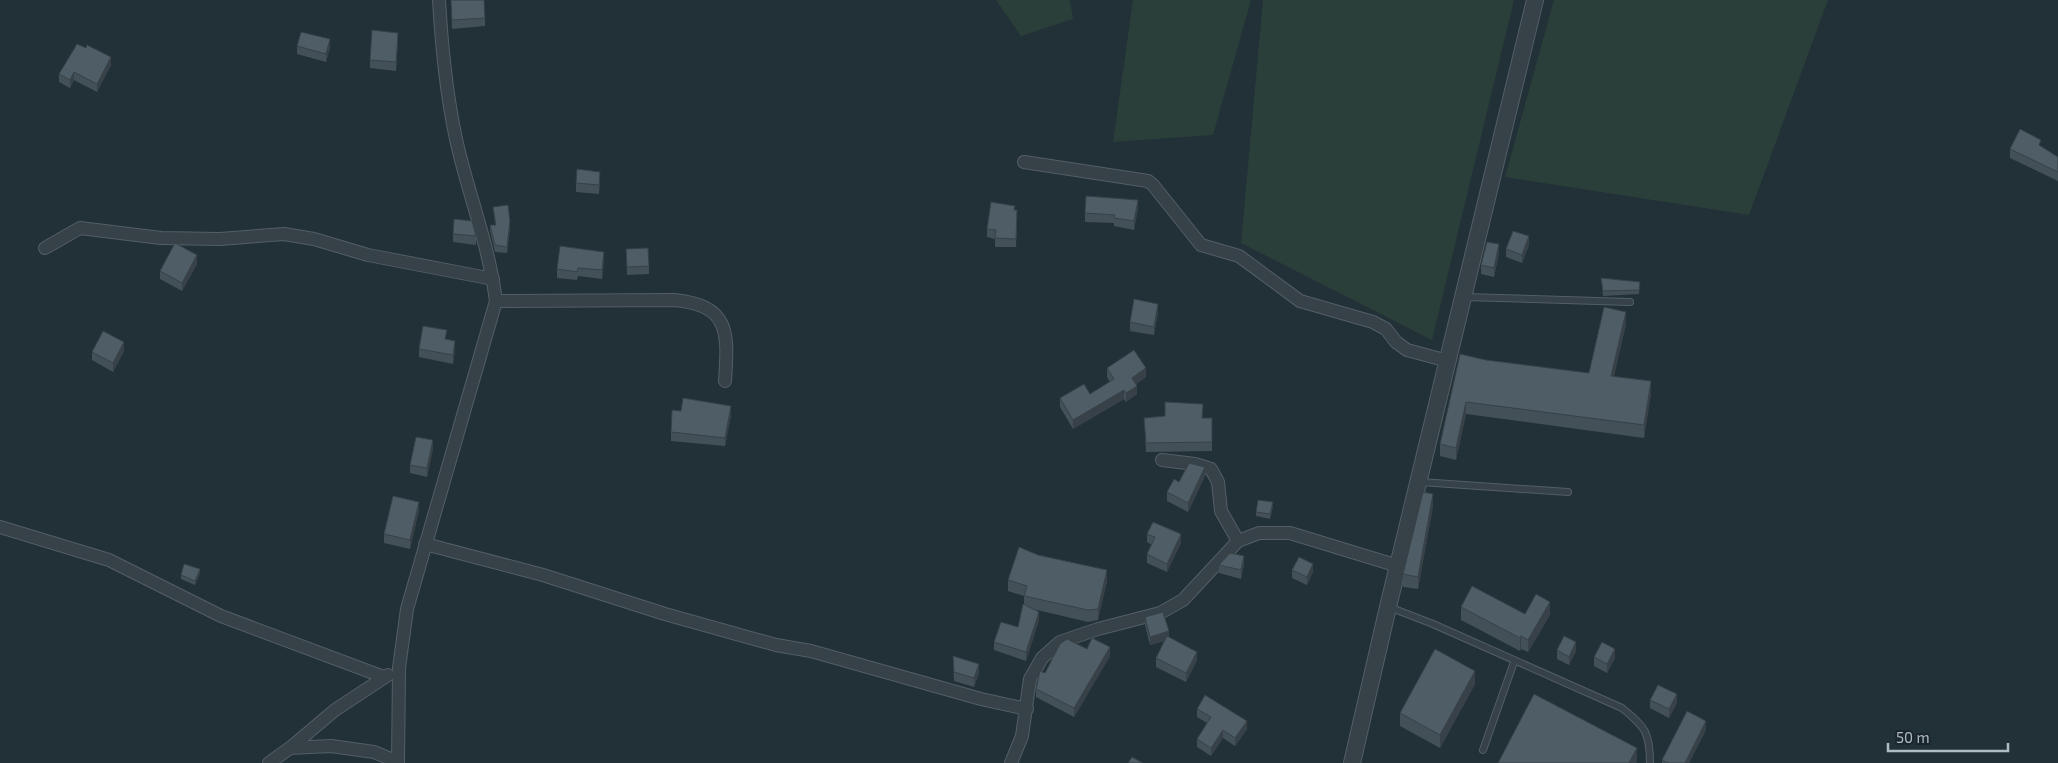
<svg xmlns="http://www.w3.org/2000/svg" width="2058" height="763" font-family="'Exo 2',sans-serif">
  <rect width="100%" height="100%" fill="#223037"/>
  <g fill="#2a3f3a">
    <path d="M 996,0 L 1070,0 L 1073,19 L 1021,36 Z"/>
    <path d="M 1133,0 L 1251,0 L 1213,135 L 1113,142 Z"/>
    <path d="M 1263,0 L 1514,0 L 1432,340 L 1241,243 Z"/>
    <path d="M 1554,0 L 1828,0 L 1749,215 L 1505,177 Z"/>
  </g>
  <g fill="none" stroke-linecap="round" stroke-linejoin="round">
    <defs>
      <g id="service">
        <path d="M 1464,297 L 1630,302"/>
        <path d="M 1420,482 L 1568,492"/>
        <path d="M 1389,607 L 1433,624 L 1622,708 C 1645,727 1650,732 1650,763"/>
        <path d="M 1483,750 L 1514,662"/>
      </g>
      <g id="minor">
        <path d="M 1024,162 L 1148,181 L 1153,185 L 1201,245 L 1239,256 L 1300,301 L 1373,322 L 1386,329 L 1396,342 L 1407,350 L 1448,361"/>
        <path d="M 45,248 L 80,228 L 161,238 L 220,239 L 284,234 L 314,239 L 368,255 L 493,279"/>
        <path d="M 496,301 L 674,300 C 731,305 728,334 725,381"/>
        <path d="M 1162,460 L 1195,464 L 1211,469 L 1218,482 L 1221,511 L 1238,541"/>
        <path d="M 0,527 L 109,560 L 221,616 L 384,677"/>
        <path d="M 425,544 L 543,575 L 665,614 L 776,645 L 811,651 L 981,699 L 1027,709"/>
        <path d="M 290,748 L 335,710 L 388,675"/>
        <path d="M 269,763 L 290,748 L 331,746 L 374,752 L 398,762"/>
        <path d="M 398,763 L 399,668 L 407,609 L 496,301 C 489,248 473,207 460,156 C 447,105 442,52 439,0"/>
        <path d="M 1011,763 L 1022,736 L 1030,679 L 1042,658 L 1060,642 L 1098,629 L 1160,613 L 1183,600 L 1238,541 L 1259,533 L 1290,533 L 1398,566"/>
      </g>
      <path id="tertiary" d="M 1352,763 L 1388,607 L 1535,0"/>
    </defs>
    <use href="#service" stroke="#535f65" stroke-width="8"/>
    <use href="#minor" stroke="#535f65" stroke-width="14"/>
    <use href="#tertiary" stroke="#535f65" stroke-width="18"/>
    <use href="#service" stroke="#364148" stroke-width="6"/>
    <use href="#minor" stroke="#364148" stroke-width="12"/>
    <use href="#tertiary" stroke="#364148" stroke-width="16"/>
  </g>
  <g fill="#435058">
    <path d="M 451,0 L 485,18 L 485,26 L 452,29 Z"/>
    <path d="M 398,41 L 396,71 L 370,68 L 370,60 Z"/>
    <path d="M 297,46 L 330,48 L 326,62 L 297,54 Z"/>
    <path d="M 111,65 L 97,92 L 74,80 L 70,88 L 59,82 L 59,74 Z"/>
    <path d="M 2010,149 L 2058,157 L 2058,181 L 2010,158 Z"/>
    <path d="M 600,180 L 599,194 L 576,192 L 576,183 Z"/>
    <path d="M 493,207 L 510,228 L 507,253 L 495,252 L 490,231 L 490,225 L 495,225 Z"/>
    <path d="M 1138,208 L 1134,230 L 1114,226 L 1114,223 L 1085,222 L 1085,213 Z"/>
    <path d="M 1015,210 L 1017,219 L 1016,247 L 995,247 L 995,239 L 987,237 L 987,229 Z"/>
    <path d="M 453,234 L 476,236 L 476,245 L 453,242 Z"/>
    <path d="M 1529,245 L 1522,263 L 1506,257 L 1506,249 Z"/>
    <path d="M 626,249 L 649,266 L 649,274 L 627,275 Z"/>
    <path d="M 1499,253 L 1494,277 L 1481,274 L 1481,265 Z"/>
    <path d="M 604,261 L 602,279 L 578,276 L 577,280 L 557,278 L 557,269 Z"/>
    <path d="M 197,264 L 182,291 L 160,279 L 160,271 Z"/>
    <path d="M 1601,278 L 1640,282 L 1639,294 L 1603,296 Z"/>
    <path d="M 1158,312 L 1154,335 L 1130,331 L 1130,322 Z"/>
    <path d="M 1626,324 L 1614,376 L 1651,393 L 1644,438 L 1466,414 L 1456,460 L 1440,456 L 1440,444 L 1486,360 L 1589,373 Z"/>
    <path d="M 446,340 L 455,350 L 453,364 L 419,357 L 419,349 Z"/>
    <path d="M 124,351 L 113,372 L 92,360 L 92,352 Z"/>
    <path d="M 1107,368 L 1146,377 L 1136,384 L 1137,394 L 1126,402 L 1124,399 L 1073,429 L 1060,407 L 1060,398 L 1090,394 L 1110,382 L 1107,377 Z"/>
    <path d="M 681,411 L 731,415 L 725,446 L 671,441 L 671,432 Z"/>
    <path d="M 1144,418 L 1212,418 L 1212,451 L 1146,452 Z"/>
    <path d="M 433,449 L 427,477 L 410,473 L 410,465 Z"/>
    <path d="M 1205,476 L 1188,512 L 1167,501 L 1167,492 L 1179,482 Z"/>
    <path d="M 1273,506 L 1270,519 L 1256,516 L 1256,512 Z"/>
    <path d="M 1433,506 L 1418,589 L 1403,587 L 1403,574 Z"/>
    <path d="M 419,510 L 410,549 L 384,543 L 384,534 Z"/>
    <path d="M 1147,534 L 1181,543 L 1167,572 L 1147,563 L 1147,554 L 1152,545 L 1147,542 Z"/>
    <path d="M 1244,564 L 1241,579 L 1219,573 L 1219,565 Z"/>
    <path d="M 1292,570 L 1313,572 L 1307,585 L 1292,578 Z"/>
    <path d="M 200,573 L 195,585 L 181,579 L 181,575 Z"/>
    <path d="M 1008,580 L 1107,581 L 1098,620 L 1088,622 L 1037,610 L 1039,620 L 1026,661 L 994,650 L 994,642 L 1018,627 L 1024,604 L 1024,596 L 1008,591 Z"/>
    <path d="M 1461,607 L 1525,614 L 1550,615 L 1528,652 L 1521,649 L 1520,651 L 1461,620 Z"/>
    <path d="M 1145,617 L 1169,637 L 1197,660 L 1186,682 L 1156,667 L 1156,658 L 1164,641 L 1150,645 L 1145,625 Z"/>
    <path d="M 1087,649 L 1110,656 L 1074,717 L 1036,697 L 1036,689 L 1045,673 Z"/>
    <path d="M 1557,650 L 1576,651 L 1569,665 L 1557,659 Z"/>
    <path d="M 953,656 L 979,673 L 974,687 L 954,681 Z"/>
    <path d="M 1594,657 L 1615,658 L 1607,673 L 1594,666 Z"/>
    <path d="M 1475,684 L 1440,748 L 1400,726 L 1400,713 Z"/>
    <path d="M 1650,700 L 1677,703 L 1669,718 L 1650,708 Z"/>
    <path d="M 1197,709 L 1247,729 L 1235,746 L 1223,738 L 1211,756 L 1197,747 L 1197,739 L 1207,723 L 1197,717 Z"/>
    <path d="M 1706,730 L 1689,763 L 1662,763 L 1662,760 Z"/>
  </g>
  <g fill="#374147">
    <path d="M 398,33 L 398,41 L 396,71 L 396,62 Z"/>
    <path d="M 330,39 L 330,48 L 326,62 L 326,54 Z"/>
    <path d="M 111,57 L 111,65 L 97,92 L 97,84 Z"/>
    <path d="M 74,72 L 74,80 L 70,88 L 70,80 Z"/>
    <path d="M 1138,200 L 1138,208 L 1134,230 L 1134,221 Z"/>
    <path d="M 510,221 L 510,228 L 507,253 L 507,247 Z"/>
    <path d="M 1529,236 L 1529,245 L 1522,263 L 1522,255 Z"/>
    <path d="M 1499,244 L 1499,253 L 1494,277 L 1494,268 Z"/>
    <path d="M 604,252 L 604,261 L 602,279 L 602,270 Z"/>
    <path d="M 197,255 L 197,264 L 182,291 L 182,283 Z"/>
    <path d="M 1158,304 L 1158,312 L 1154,335 L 1154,327 Z"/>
    <path d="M 1626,312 L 1626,324 L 1611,388 L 1611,376 Z"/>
    <path d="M 455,341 L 455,350 L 453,364 L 453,355 Z"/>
    <path d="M 124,342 L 124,351 L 113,372 L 113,363 Z"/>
    <path d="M 1146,368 L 1146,377 L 1132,386 L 1132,378 Z"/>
    <path d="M 1651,381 L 1651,393 L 1644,438 L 1644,425 Z"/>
    <path d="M 1137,386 L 1137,394 L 1126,402 L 1126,393 Z"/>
    <path d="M 1124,390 L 1124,399 L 1073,429 L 1073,420 Z"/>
    <path d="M 1466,402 L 1466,414 L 1456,460 L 1456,448 Z"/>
    <path d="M 731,406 L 731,415 L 725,446 L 725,438 Z"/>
    <path d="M 433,440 L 433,449 L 427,477 L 427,468 Z"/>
    <path d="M 1205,467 L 1205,476 L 1188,512 L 1188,503 Z"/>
    <path d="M 1433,494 L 1433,506 L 1418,589 L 1418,577 Z"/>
    <path d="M 419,502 L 419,510 L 410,549 L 410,540 Z"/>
    <path d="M 1181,534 L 1181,543 L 1167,572 L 1167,564 Z"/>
    <path d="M 1244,556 L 1244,564 L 1241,579 L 1241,570 Z"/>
    <path d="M 1313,564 L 1313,572 L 1307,585 L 1307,577 Z"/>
    <path d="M 200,569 L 200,573 L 195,585 L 195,581 Z"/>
    <path d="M 1107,570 L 1107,581 L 1098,620 L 1098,609 Z"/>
    <path d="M 1550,602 L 1550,615 L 1528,652 L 1528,640 Z"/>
    <path d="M 1039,612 L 1039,620 L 1026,661 L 1026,652 Z"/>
    <path d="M 1169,631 L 1169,640 L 1150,645 L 1150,637 Z"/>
    <path d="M 1521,636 L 1521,649 L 1520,651 L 1520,638 Z"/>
    <path d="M 1576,642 L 1576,651 L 1569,665 L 1569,657 Z"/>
    <path d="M 1110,647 L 1110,656 L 1074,717 L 1074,708 Z"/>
    <path d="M 1615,649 L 1615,658 L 1607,673 L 1607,664 Z"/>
    <path d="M 1197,652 L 1197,660 L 1186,682 L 1186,673 Z"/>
    <path d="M 979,664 L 979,673 L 974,687 L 974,678 Z"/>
    <path d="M 1475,671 L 1475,684 L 1440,748 L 1440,735 Z"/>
    <path d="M 1677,694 L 1677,703 L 1669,718 L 1669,709 Z"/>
    <path d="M 1247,721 L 1247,729 L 1235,746 L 1235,738 Z"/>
    <path d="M 1706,721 L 1706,730 L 1689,763 L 1685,763 Z"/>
    <path d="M 1223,730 L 1223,738 L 1211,756 L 1211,748 Z"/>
    <path d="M 1637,748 L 1637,761 L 1636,763 L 1629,763 Z"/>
  </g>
  <g fill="#4e5d66" stroke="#374147">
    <path d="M 451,0 L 484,0 L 485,18 L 452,20 Z"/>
    <path d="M 372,30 L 398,33 L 396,62 L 370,60 Z"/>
    <path d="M 301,32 L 330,39 L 326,54 L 297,46 Z"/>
    <path d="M 77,44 L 86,48 L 87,45 L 111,57 L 97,84 L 74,72 L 70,80 L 59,74 Z"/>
    <path d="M 2020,129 L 2041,140 L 2039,145 L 2058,157 L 2058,172 L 2010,149 Z"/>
    <path d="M 577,169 L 600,172 L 599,185 L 576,183 Z"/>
    <path d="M 1086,196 L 1138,200 L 1134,221 L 1114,218 L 1115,215 L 1085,213 Z"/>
    <path d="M 991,202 L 1015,206 L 1014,210 L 1017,210 L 1016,239 L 995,238 L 996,230 L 987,229 Z"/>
    <path d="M 508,205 L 510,221 L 507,247 L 495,245 L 490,225 L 496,225 L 493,207 Z"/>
    <path d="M 454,219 L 472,221 L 476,236 L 453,234 Z"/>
    <path d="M 1513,231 L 1529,236 L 1522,255 L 1506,249 Z"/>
    <path d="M 1487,242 L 1499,244 L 1494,268 L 1481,265 Z"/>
    <path d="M 175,243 L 197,255 L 182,283 L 160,271 Z"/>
    <path d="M 560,246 L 604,252 L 602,270 L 578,268 L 577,272 L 557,269 Z"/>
    <path d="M 648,248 L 649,266 L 627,267 L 626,249 Z"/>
    <path d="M 1601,278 L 1640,282 L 1639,290 L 1603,291 Z"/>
    <path d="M 1134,299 L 1158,304 L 1154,327 L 1130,322 Z"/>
    <path d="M 1604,307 L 1626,312 L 1611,376 L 1651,381 L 1644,425 L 1466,402 L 1456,448 L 1440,444 L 1460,354 L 1486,360 L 1589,373 Z"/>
    <path d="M 423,326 L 447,330 L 445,339 L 455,341 L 453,355 L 419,349 Z"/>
    <path d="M 103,331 L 124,342 L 113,363 L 92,352 Z"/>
    <path d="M 1134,350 L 1146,368 L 1132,378 L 1137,386 L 1126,393 L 1124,390 L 1073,420 L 1060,398 L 1084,384 L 1090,394 L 1114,379 L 1107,368 Z"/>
    <path d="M 683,398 L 731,406 L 725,438 L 671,432 L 672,410 L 681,411 Z"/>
    <path d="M 1165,402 L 1203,404 L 1202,418 L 1212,418 L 1212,442 L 1146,443 L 1144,418 L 1165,416 Z"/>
    <path d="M 416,437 L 433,440 L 427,468 L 410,465 Z"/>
    <path d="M 1189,463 L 1205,467 L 1188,503 L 1167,492 L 1174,479 L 1179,482 Z"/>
    <path d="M 1423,492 L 1433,494 L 1418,577 L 1403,574 Z"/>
    <path d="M 393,496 L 419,502 L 410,540 L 384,534 Z"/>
    <path d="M 1258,500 L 1273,502 L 1270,514 L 1256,512 Z"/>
    <path d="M 1153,522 L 1181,534 L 1167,564 L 1147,554 L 1155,537 L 1147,534 Z"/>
    <path d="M 1019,547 L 1038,555 L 1107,570 L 1098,609 L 1088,610 L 1024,596 L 1027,586 L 1008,580 Z"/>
    <path d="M 1230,553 L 1244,556 L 1241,570 L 1219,565 Z"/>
    <path d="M 1299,557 L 1313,564 L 1307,577 L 1292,570 Z"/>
    <path d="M 184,564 L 200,569 L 195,581 L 181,575 Z"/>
    <path d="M 1472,586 L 1525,614 L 1536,594 L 1550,602 L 1528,640 L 1521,636 L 1520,638 L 1461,607 Z"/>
    <path d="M 1023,604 L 1039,612 L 1026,652 L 994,642 L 1001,622 L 1018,627 Z"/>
    <path d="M 1163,612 L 1169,631 L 1150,637 L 1145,617 Z"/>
    <path d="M 1167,636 L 1197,652 L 1186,673 L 1156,658 Z"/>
    <path d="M 1564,636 L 1576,642 L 1569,657 L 1557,650 Z"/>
    <path d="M 1092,638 L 1110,647 L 1074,708 L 1036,689 L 1040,671 L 1045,673 L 1060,644 L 1064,641 L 1067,639 L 1087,649 Z"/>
    <path d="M 1602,642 L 1615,649 L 1607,664 L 1594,657 Z"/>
    <path d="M 1435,649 L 1475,671 L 1440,735 L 1400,713 Z"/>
    <path d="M 953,656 L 979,664 L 974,678 L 954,672 Z"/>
    <path d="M 1658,685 L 1677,694 L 1669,709 L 1650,700 Z"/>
    <path d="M 1534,694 L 1637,748 L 1629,763 L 1498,763 Z"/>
    <path d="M 1205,695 L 1247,721 L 1235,738 L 1223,730 L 1211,748 L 1197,739 L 1211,717 L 1197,709 Z"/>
    <path d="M 1687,711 L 1706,721 L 1685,763 L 1669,763 L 1662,760 Z"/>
    <path d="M 1132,757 L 1143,763 L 1128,763 Z"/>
  </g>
  <path d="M1888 743v8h120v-8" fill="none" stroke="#b0bcc4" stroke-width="2.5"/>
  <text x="1896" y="743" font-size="15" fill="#b0bcc4" stroke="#1b262c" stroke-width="4" paint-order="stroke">50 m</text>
</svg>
